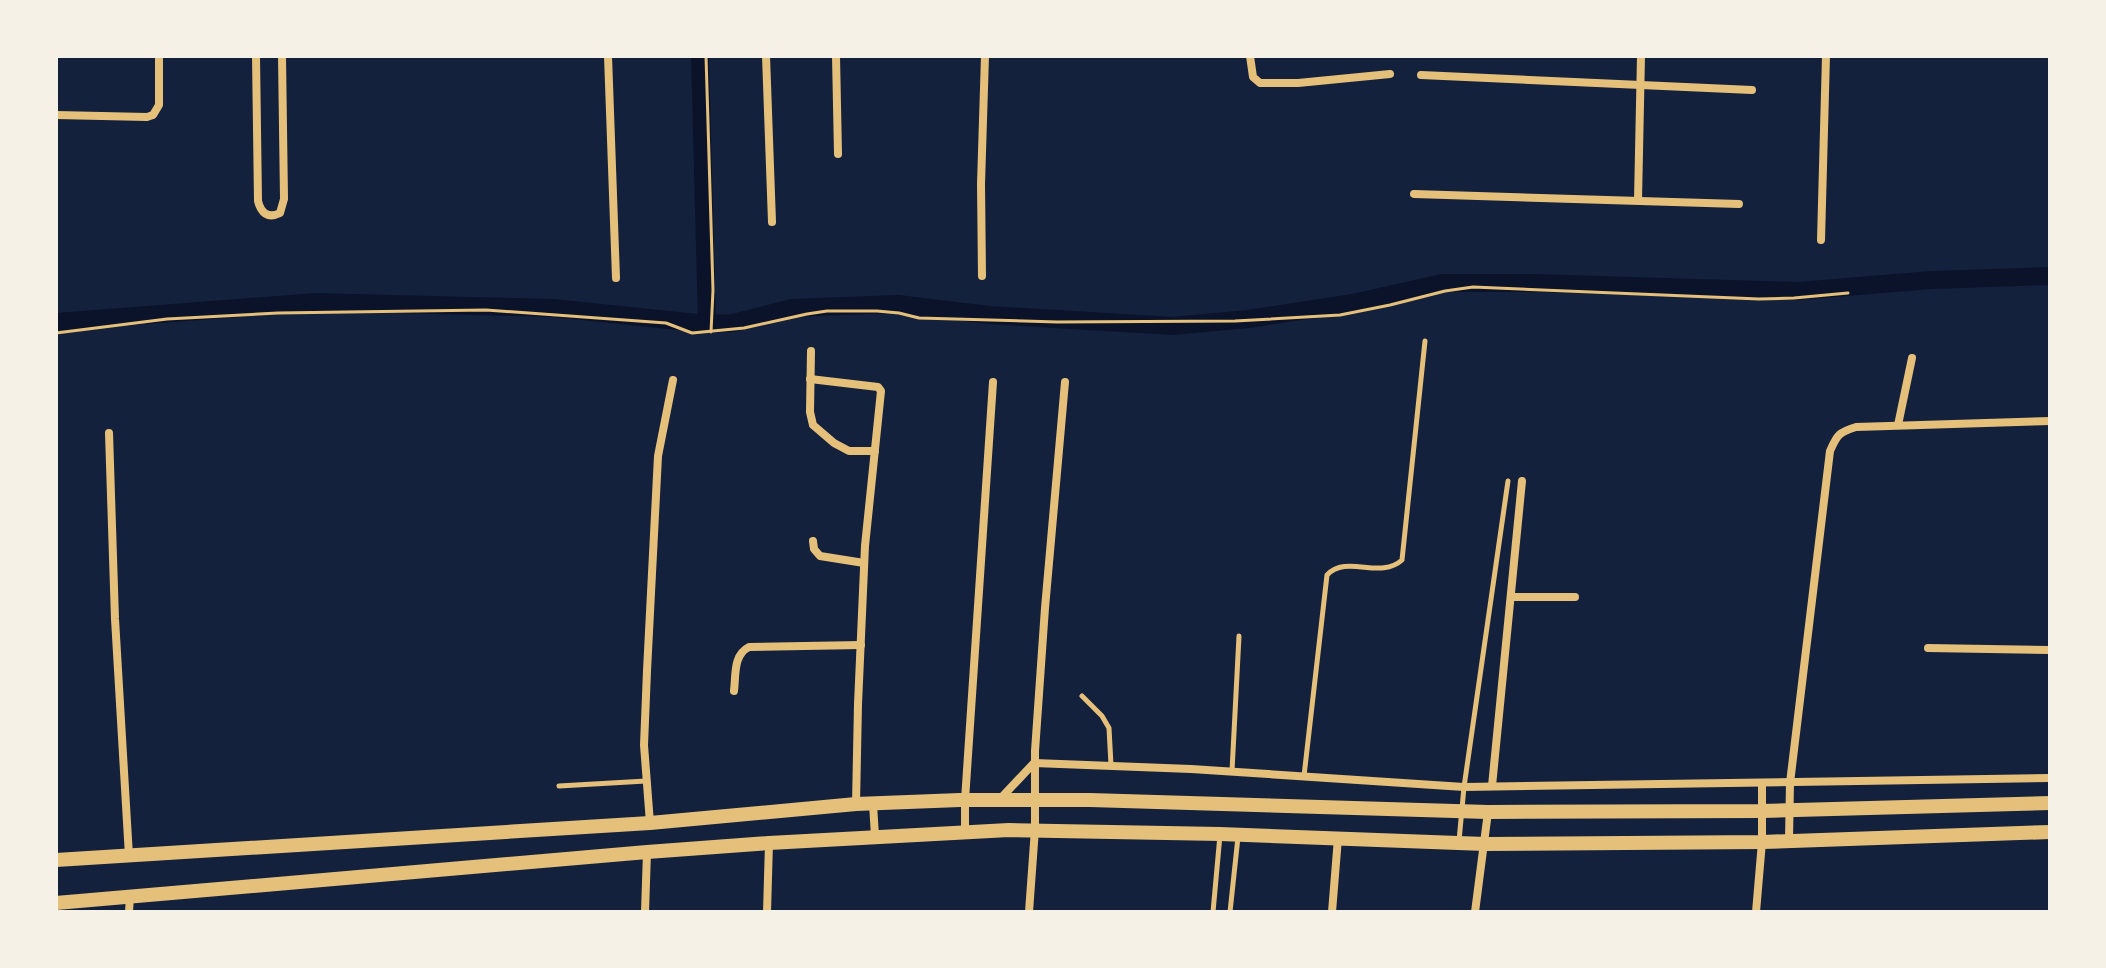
<svg xmlns="http://www.w3.org/2000/svg" width="2106" height="968" font-family="Spectral,serif">
  <rect width="100%" height="100%" fill="#14213d"/>
  <g fill="none" stroke-linecap="round" stroke-linejoin="round">
    <g stroke="#0b132b" stroke-width="18">
      <path d="M 700,56 L 707,324"/>
      <path d="M 56,322 L 316,302 L 553,308 L 707,324 L 733,323 L 792,308 L 898,304 L 989,315 L 1173,326 L 1248,319 L 1353,303 L 1442,283 L 1535,283 L 1798,291 L 1932,280 L 2050,276"/>
    </g>
    <g stroke="#e5c07b" stroke-width="3">
      <path d="M 706,56 L 713,290 L 711,332"/>
      <path d="M 56,333 L 167,319 L 278,313 L 486,310 L 666,323 L 692,333 L 744,328 L 807,314 L 827,311 L 877,311 L 899,313 L 919,318 L 1057,322 L 1235,321 L 1340,315 L 1390,305 L 1445,291 L 1473,287 L 1759,299 L 1794,298 L 1848,293"/>
    </g>
    <g stroke="#e5c07b" stroke-width="5">
      <path d="M 1082,696 L 1102,716 L 1109,728 L 1111,765"/>
      <path d="M 1232,771 L 1239,636"/>
      <path d="M 1304,776 L 1327,575 C 1347,554 1380,580 1402,560 L 1425,341"/>
      <path d="M 559,786 L 646,781"/>
      <path d="M 1459,841 L 1464,787 L 1508,481"/>
      <path d="M 1213,912 L 1220,835"/>
      <path d="M 1230,912 L 1238,837"/>
    </g>
    <g stroke="#e5c07b" stroke-width="8">
      <path d="M 256,56 L 258,201 C 261,213 268,219 280,213 L 284,199 L 282,56"/>
      <path d="M 608,56 L 616,278"/>
      <path d="M 766,56 L 772,222"/>
      <path d="M 836,56 L 838,154"/>
      <path d="M 1250,56 L 1253,77 L 1260,83 L 1298,83 L 1390,74"/>
      <path d="M 1421,75 L 1752,90"/>
      <path d="M 56,115 L 147,117 L 153,115 L 159,105 L 159,56"/>
      <path d="M 1414,194 L 1739,204"/>
      <path d="M 1638,200 L 1641,56"/>
      <path d="M 1821,240 L 1826,56"/>
      <path d="M 982,276 L 981,184 L 985,56"/>
      <path d="M 811,351 L 810,412 L 813,425 L 834,443 L 849,451 L 875,451"/>
      <path d="M 810,379 L 878,387 L 881,391 L 865,546 L 858,704 L 856,804"/>
      <path d="M 1898,425 L 1912,358"/>
      <path d="M 109,433 L 115,619 L 129,856"/>
      <path d="M 813,541 L 814,549 L 820,556 L 864,563"/>
      <path d="M 1511,597 L 1575,597"/>
      <path d="M 1928,648 L 2050,650"/>
      <path d="M 734,691 C 736,675 733,655 749,647 L 861,645"/>
      <path d="M 1492,786 L 1522,481"/>
      <path d="M 1000,799 L 1034,763 L 1191,769 L 1464,787 L 2050,778"/>
      <path d="M 873,804 L 875,836"/>
      <path d="M 650,823 L 644,745 L 647,671 L 658,456 L 673,380"/>
      <path d="M 965,832 L 965,800 L 993,382"/>
      <path d="M 1789,840 L 1790,783 L 1830,451 C 1837,435 1839,432 1856,427 L 2050,421"/>
      <path d="M 129,912 L 130,896"/>
      <path d="M 645,912 L 647,852"/>
      <path d="M 767,912 L 769,843"/>
      <path d="M 1029,912 L 1035,829 L 1035,751 L 1045,608 L 1065,382"/>
      <path d="M 1332,912 L 1338,838"/>
      <path d="M 1475,912 L 1488,812"/>
      <path d="M 1756,912 L 1762,842 L 1762,783"/>
    </g>
    <g stroke="#e5c07b" stroke-width="14">
      <path d="M 56,860 L 650,823 L 856,804 L 960,800 L 1090,800 L 1488,812 L 1762,811 L 2050,803"/>
      <path d="M 56,903 L 647,852 L 769,843 L 1009,830 L 1220,834 L 1485,844 L 1762,842 L 2050,832"/>
    </g>
  </g>
  <rect width="2106" height="968" fill="none" stroke="#f6f1e7" stroke-width="116"/>
</svg>
